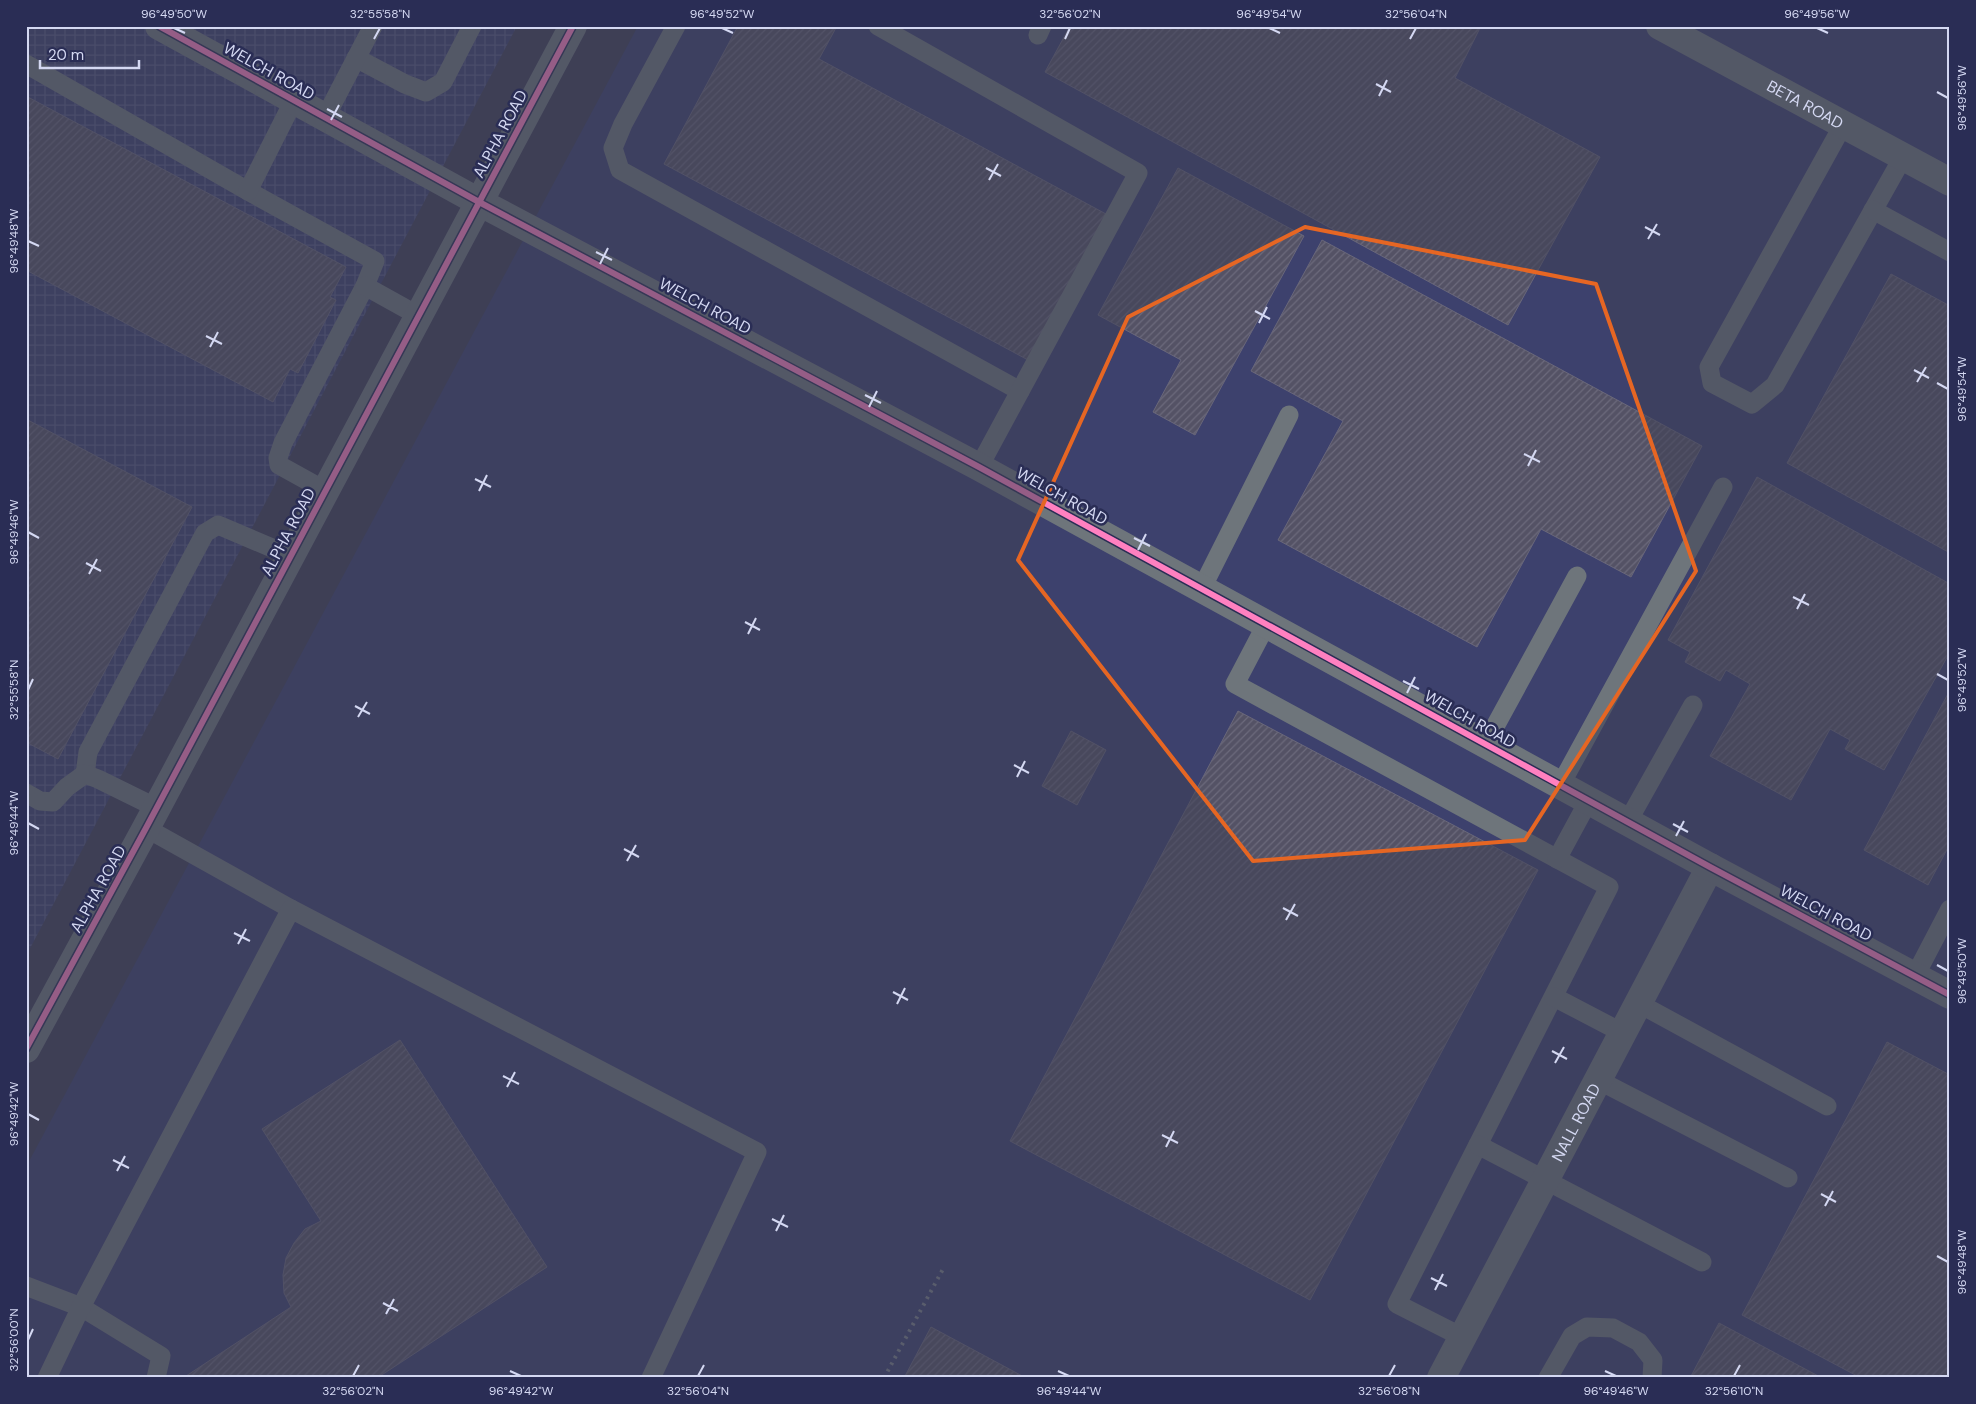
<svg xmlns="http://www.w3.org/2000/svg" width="1976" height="1404" font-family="'DM Sans',sans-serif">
  <defs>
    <pattern id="industrial-grid" width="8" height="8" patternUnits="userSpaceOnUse" patternTransform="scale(1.25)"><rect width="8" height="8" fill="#3d416d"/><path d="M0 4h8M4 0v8" fill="none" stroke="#585c82"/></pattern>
    <pattern id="building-hatch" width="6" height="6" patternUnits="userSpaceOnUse" patternTransform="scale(1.25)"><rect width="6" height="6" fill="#545265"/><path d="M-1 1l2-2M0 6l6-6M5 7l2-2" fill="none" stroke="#6c6a7c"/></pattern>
  </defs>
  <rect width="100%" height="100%" fill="#3e3f56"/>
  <path fill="#3d416d" d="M 638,26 L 1950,26 L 1950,1378 L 26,1378 L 26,1167 Z"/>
  <path fill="url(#industrial-grid)" d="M 26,26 L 517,26 L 26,956 Z"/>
  <g fill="url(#building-hatch)" stroke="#69677a">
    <path d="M 738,26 L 837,26 L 819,59 L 1106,214 L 1028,360 L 664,164 Z"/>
    <path d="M 1070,26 L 1481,26 L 1455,78 L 1600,157 L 1508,325 L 1045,72 Z"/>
    <path d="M 26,96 L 346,267 L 330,297 L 336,300 L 298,373 L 290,369 L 273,402 L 26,270 Z"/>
    <path d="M 1178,168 L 1304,236 L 1195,435 L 1153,412 L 1181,360 L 1098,315 Z"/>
    <path d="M 1322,240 L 1702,446 L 1631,577 L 1541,529 L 1477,647 L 1278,540 L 1343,421 L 1251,371 Z"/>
    <path d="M 1891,274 L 1950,306 L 1950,553 L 1787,463 Z"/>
    <path d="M 26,419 L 192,507 L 58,759 L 26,742 Z"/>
    <path d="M 1757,477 L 1950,584 L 1950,652 L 1884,770 L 1845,749 L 1850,740 L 1830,729 L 1791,800 L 1710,756 L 1750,684 L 1726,670 L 1720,681 L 1685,662 L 1690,652 L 1668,640 Z"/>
    <path d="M 1950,690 L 1950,844 L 1928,885 L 1864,850 Z"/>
    <path d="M 1238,711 L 1538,870 L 1310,1300 L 1010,1141 Z"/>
    <path d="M 1071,731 L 1106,750 L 1077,805 L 1042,786 Z"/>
    <path d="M 400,1040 L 547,1267 L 377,1378 L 183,1378 L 291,1307 L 284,1293 L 283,1275 L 286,1258 L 294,1243 L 305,1229 L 321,1221 L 262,1129 Z"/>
    <path d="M 1887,1042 L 1950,1075 L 1950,1378 L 1861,1378 L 1742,1315 Z"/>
    <path d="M 1719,1323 L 1822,1378 L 1690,1378 Z"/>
    <path d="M 931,1327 L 1026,1378 L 904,1378 Z"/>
  </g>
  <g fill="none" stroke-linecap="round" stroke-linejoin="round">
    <g stroke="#6e757b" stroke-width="19">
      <path d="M 676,26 L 623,124 L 613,148 L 620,170 L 1020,391"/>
      <path d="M 878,26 L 1138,173 L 979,467"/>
      <path d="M 1038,35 L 1042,26"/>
      <path d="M 356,58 L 405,84 L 426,92 L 443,82 L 472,26"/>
      <path d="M 26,64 L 248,191 L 375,261 L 365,286 L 283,443 L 278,458 L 279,465 L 326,491"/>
      <path d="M 325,118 L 373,26"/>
      <path d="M 1843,125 L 1709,367 L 1712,383 L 1752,404 L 1775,385 L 1903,157"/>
      <path d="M 248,191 L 294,100"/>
      <path d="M 1873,210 L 1950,252"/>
      <path d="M 365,286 L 419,316"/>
      <path d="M 1202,588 L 1289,415"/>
      <path d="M 1267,623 L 1235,684 L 1609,887 L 1397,1304 L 1462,1337"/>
      <path d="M 1486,743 L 1577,576"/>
      <path d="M 85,774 L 88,752 L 205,533 L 218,525 L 291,556"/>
      <path d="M 1561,784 L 1723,487"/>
      <path d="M 26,793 L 40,801 L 53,802 L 67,787 L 85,774 L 98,779 L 157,808"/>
      <path d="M 1628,821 L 1693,705"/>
      <path d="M 146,828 L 291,909"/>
      <path d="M 1557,859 L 1589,800"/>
      <path d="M 1915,976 L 1950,909"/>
      <path d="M 1554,997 L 1623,1033"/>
      <path d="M 1638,1003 L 1827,1106"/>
      <path d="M 1598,1080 L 1788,1178"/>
      <path d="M 1478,1145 L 1702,1262"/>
      <path d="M 26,1286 L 81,1307 L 161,1356 L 156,1378"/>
      <path d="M 47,1378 L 81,1307 L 291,909 L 757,1152 L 651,1378"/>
      <path d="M 1548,1378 L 1572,1336 L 1587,1327 L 1613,1328 L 1639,1342 L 1653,1360 L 1652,1378"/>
    </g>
    <g stroke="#6e757b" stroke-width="28">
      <path id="s1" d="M 1660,26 L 1950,182"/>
      <path id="s2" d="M 1441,1378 L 1710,867"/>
    </g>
    <g stroke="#6e757b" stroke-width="28">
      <path d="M 159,26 L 479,202 L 979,467 L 1710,867 L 1950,995"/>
      <path d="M 26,1049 L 146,828 L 573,26"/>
    </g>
    <path stroke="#7a8088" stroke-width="4" stroke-dasharray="2.5 5" stroke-linecap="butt" d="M 884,1378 L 943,1269"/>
    <defs>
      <g id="cycleway">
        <path d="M 159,26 L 479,202 L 979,467 L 1710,867 L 1950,995"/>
        <path d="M 26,1049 L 146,828 L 573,26"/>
      </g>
    </defs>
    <use href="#cycleway" stroke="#2a2d55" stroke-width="9"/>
    <use href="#cycleway" stroke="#ff80c0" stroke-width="6"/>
  </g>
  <path d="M0 0H1976V1404H0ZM 1305,227 L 1596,284 L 1696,571 L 1525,840 L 1253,861 L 1018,560 L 1128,317 Z" fill="#3e3f56" fill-opacity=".55" fill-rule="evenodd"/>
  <path fill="none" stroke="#e66623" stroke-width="4" stroke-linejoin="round" d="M 1305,227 L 1596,284 L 1696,571 L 1525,840 L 1253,861 L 1018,560 L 1128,317 Z"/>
  <path fill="none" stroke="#d4d8f2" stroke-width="2" d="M 174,28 L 185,33M 722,28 L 733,33M 1269,28 L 1280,33M 1817,28 L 1828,33M 374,39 L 380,28M 1065,39 L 1070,28M 1410,39 L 1416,28M 1376,84 L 1391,92M 1937,92 L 1948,98M 1379,96 L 1387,80M 327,109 L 342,117M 331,120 L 339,105M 986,168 L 1001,176M 989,180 L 998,164M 1645,227 L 1660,235M 1648,239 L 1657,224M 28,241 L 39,246M 596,252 L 612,260M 600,264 L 608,248M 1255,311 L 1270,319M 1259,323 L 1267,307M 206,336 L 222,344M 210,347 L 218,332M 1914,370 L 1929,378M 1917,382 L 1926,367M 1937,383 L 1948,389M 865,395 L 881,403M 869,407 L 877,391M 1524,454 L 1540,462M 1528,466 L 1536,450M 475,479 L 491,487M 479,491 L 487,475M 28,532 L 39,538M 1134,538 L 1150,546M 1138,550 L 1146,534M 86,563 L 101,571M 89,574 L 97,559M 1793,597 L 1809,605M 1797,609 L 1805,594M 745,622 L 760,630M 748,634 L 756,618M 1937,674 L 1948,680M 1403,681 L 1419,689M 28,690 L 33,679M 1407,693 L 1415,677M 355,706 L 370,714M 358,717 L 367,702M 1014,765 L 1029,773M 1017,777 L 1025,761M 28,823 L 39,829M 1673,824 L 1688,832M 1676,836 L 1684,821M 624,849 L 639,857M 627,861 L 636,845M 1283,908 L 1298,916M 1286,920 L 1295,904M 234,933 L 250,941M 238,944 L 246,929M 1937,965 L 1948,971M 893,992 L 908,1000M 897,1004 L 905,988M 1552,1051 L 1567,1059M 1555,1063 L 1564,1047M 503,1076 L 519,1084M 507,1087 L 515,1072M 28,1114 L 39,1120M 1162,1135 L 1178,1143M 1166,1147 L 1174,1131M 113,1160 L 129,1168M 117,1171 L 125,1156M 1821,1194 L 1836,1202M 1825,1206 L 1833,1191M 772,1219 L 788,1227M 776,1231 L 784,1215M 1937,1256 L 1948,1262M 1431,1278 L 1447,1286M 1435,1290 L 1443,1274M 383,1303 L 398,1311M 386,1314 L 394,1299M 28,1340 L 33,1329M 510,1371 L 521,1376M 1058,1371 L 1069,1376M 1605,1371 L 1616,1376M 353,1376 L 359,1365M 698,1376 L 704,1365M 1389,1376 L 1395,1365M 1734,1376 L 1740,1365"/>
  <g text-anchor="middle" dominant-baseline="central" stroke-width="5" stroke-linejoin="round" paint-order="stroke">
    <g font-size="16" fill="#d4d8f2" stroke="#2a2d55">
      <text transform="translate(269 71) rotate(29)">WELCH ROAD</text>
      <text stroke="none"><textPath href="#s1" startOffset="165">BETA ROAD</textPath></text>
      <text transform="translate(500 134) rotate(-62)">ALPHA ROAD</text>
      <text transform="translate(705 306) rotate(28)">WELCH ROAD</text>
      <text transform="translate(1062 496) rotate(29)">WELCH ROAD</text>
      <text transform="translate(288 532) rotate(-62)">ALPHA ROAD</text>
      <text transform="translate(1470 719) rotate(29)">WELCH ROAD</text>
      <text transform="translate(98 889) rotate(-61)">ALPHA ROAD</text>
      <text transform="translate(1826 913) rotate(28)">WELCH ROAD</text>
      <text stroke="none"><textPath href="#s2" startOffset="289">NALL ROAD</textPath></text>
    </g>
  </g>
  <rect width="1976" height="1404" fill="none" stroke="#2a2d55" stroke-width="55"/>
  <path d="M40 60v8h99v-8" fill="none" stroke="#d4d8f2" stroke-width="2.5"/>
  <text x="48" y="60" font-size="15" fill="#d4d8f2" stroke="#2a2d55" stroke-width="4" paint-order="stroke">20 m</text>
  <rect x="28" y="28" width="1920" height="1348" fill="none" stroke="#d4d8f2" stroke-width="2"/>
  <g font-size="12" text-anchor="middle" fill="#d4d8f2">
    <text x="174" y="18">96°49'50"W</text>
    <text x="380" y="18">32°55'58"N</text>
    <text x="722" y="18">96°49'52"W</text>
    <text x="1070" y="18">32°56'02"N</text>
    <text x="1269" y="18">96°49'54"W</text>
    <text x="1416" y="18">32°56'04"N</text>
    <text x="1817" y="18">96°49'56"W</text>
    <text transform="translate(1962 98) rotate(-90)" y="4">96°49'56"W</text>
    <text transform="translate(14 241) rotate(-90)" y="4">96°49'48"W</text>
    <text transform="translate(1962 389) rotate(-90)" y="4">96°49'54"W</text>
    <text transform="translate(14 532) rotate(-90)" y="4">96°49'46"W</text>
    <text transform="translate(1962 680) rotate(-90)" y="4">96°49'52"W</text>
    <text transform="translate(14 690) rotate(-90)" y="4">32°55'58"N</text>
    <text transform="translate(14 823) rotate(-90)" y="4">96°49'44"W</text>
    <text transform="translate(1962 971) rotate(-90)" y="4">96°49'50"W</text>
    <text transform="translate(14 1114) rotate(-90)" y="4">96°49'42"W</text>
    <text transform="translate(1962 1262) rotate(-90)" y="4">96°49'48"W</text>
    <text transform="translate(14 1340) rotate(-90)" y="4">32°56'00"N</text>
    <text x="353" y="1395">32°56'02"N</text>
    <text x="521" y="1395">96°49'42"W</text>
    <text x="698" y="1395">32°56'04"N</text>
    <text x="1069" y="1395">96°49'44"W</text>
    <text x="1389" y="1395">32°56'08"N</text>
    <text x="1616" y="1395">96°49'46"W</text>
    <text x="1734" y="1395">32°56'10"N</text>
  </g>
</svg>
